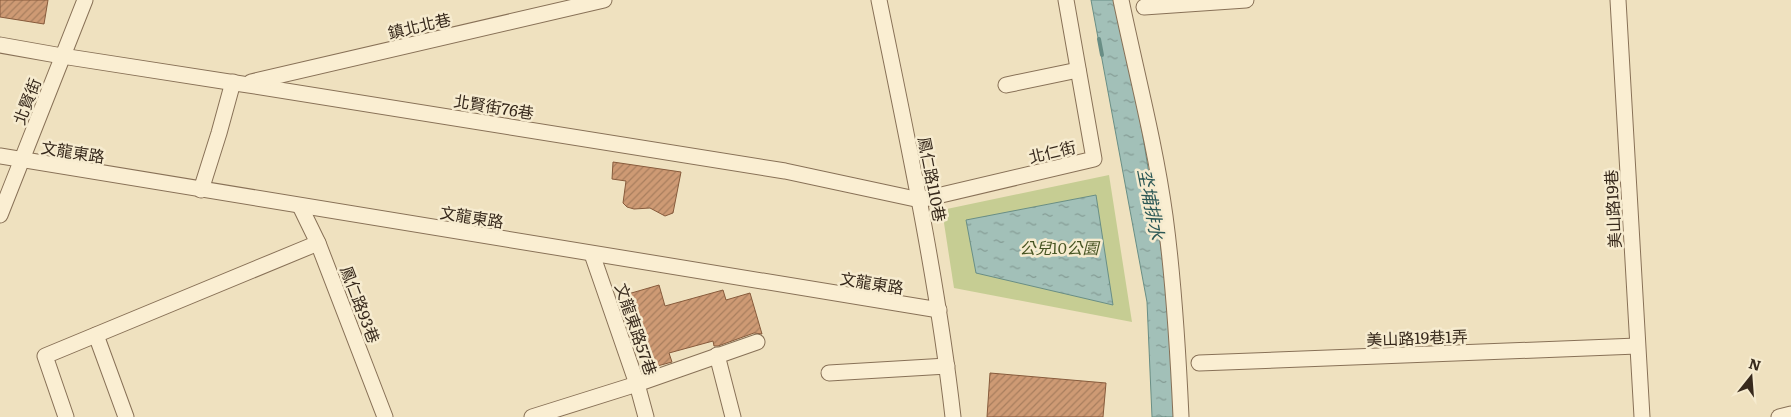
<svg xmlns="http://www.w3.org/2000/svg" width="1791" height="417" font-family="Literata,'Noto Sans TC',serif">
  <defs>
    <pattern id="water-ripples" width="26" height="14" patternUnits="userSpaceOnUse" patternTransform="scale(1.25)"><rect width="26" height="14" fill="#a2c0b8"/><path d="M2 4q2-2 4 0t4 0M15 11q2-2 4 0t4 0" fill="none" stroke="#859c95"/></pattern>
    <pattern id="building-hatch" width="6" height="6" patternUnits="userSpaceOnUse" patternTransform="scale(1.25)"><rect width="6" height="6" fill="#ce9a74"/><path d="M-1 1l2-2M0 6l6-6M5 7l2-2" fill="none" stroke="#a87e5e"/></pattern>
  </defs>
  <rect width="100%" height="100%" fill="#efe1bf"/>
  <path fill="#c6cd93" d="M 1109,175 L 1132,322 L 954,288 L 942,210 Z"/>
  <g fill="url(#water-ripples)" stroke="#698e85">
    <path d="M 1091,0 L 1121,0 L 1183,385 L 1186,417 L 1152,417 L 1147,302 Z"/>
    <path d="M 1096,195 L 1113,305 L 976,273 L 966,220 Z"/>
  </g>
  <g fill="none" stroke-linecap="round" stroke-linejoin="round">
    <path stroke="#698e85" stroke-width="4" d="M 1099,39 L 1102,55"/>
  </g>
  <g fill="url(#building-hatch)" stroke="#875b3c">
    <path d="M 0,0 L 48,0 L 44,24 L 0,17 Z"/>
    <path d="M 613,162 L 681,172 L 673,213 L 665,216 L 650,208 L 634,209 L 627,207 L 623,203 L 626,181 L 612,179 Z"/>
    <path d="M 659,285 L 665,306 L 723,290 L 726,300 L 750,293 L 762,334 L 754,333 L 718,346 L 714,346 L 713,341 L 669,353 L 672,362 L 650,368 L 628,294 Z"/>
    <path d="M 990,373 L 1106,383 L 1103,417 L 987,417 Z"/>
  </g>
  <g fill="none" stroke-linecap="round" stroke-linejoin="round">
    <defs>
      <g id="minor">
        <path d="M 879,0 C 907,138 937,276 953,417"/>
        <path d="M 1121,0 C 1136,72 1155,143 1165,216 C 1174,283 1178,350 1181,417"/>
        <path d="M 1618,0 L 1642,417"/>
        <path d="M 1144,7 L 1246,0"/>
        <path d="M 0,45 L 62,56 L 242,84 L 785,171 L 920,200 L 1094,159 L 1066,0"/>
        <path d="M 251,82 L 604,0"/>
        <path d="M 1006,85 L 1078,70"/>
        <path d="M 0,156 L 939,310"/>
        <path d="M 201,190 L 219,133 L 233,82"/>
        <path d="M 300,206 L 318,243 L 385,417"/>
        <path d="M 0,215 L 85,0"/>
        <path d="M 592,254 L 637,384 L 646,417"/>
        <path d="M 96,335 L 126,417"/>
        <path d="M 717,355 L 733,417"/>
        <path d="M 1199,363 L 1637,346"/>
        <path d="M 829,373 L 947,366"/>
        <path d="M 66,417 L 45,356 L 318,243"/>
        <path d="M 532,417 L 637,384 L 757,342"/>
        <path d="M 1779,417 L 1791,414"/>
      </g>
    </defs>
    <use href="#minor" stroke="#887157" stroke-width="17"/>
    <use href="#minor" stroke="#faeed2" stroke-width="15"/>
  </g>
  <g text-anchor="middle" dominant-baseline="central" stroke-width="5" stroke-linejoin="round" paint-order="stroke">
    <g font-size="16" fill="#37291c" stroke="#f6ebcf">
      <text transform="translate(419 25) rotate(-13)">鎮北北巷</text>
      <text transform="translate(26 101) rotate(-69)">北賢街</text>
      <text transform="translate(494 106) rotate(9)">北賢街76巷</text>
      <text transform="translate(73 151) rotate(9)">文龍東路</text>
      <text transform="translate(1052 151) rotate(-13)">北仁街</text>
      <text transform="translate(933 179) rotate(79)">鳳仁路110巷</text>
      <text transform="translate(1612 209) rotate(-93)">美山路19巷</text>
      <text transform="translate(472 216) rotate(9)">文龍東路</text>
      <text transform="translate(872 282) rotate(9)">文龍東路</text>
      <text transform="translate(361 304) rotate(69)">鳳仁路93巷</text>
      <text transform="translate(637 329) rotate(71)">文龍東路57巷</text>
      <text transform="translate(1417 337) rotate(-2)">美山路19巷1弄</text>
    </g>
    <g font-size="16" font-style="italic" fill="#475422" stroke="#f6ebcf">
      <text x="1059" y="247">公兒10公園</text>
    </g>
    <g font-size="18" font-style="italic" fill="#2b5755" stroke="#f6ebcf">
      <text transform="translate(1152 204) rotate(79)">坔埔排水</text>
    </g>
  </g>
  <g transform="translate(1751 377) rotate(17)" stroke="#f6ebcf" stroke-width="4" paint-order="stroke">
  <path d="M0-4L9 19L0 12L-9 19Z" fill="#37291c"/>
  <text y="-8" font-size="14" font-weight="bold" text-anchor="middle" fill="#37291c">N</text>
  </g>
</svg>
